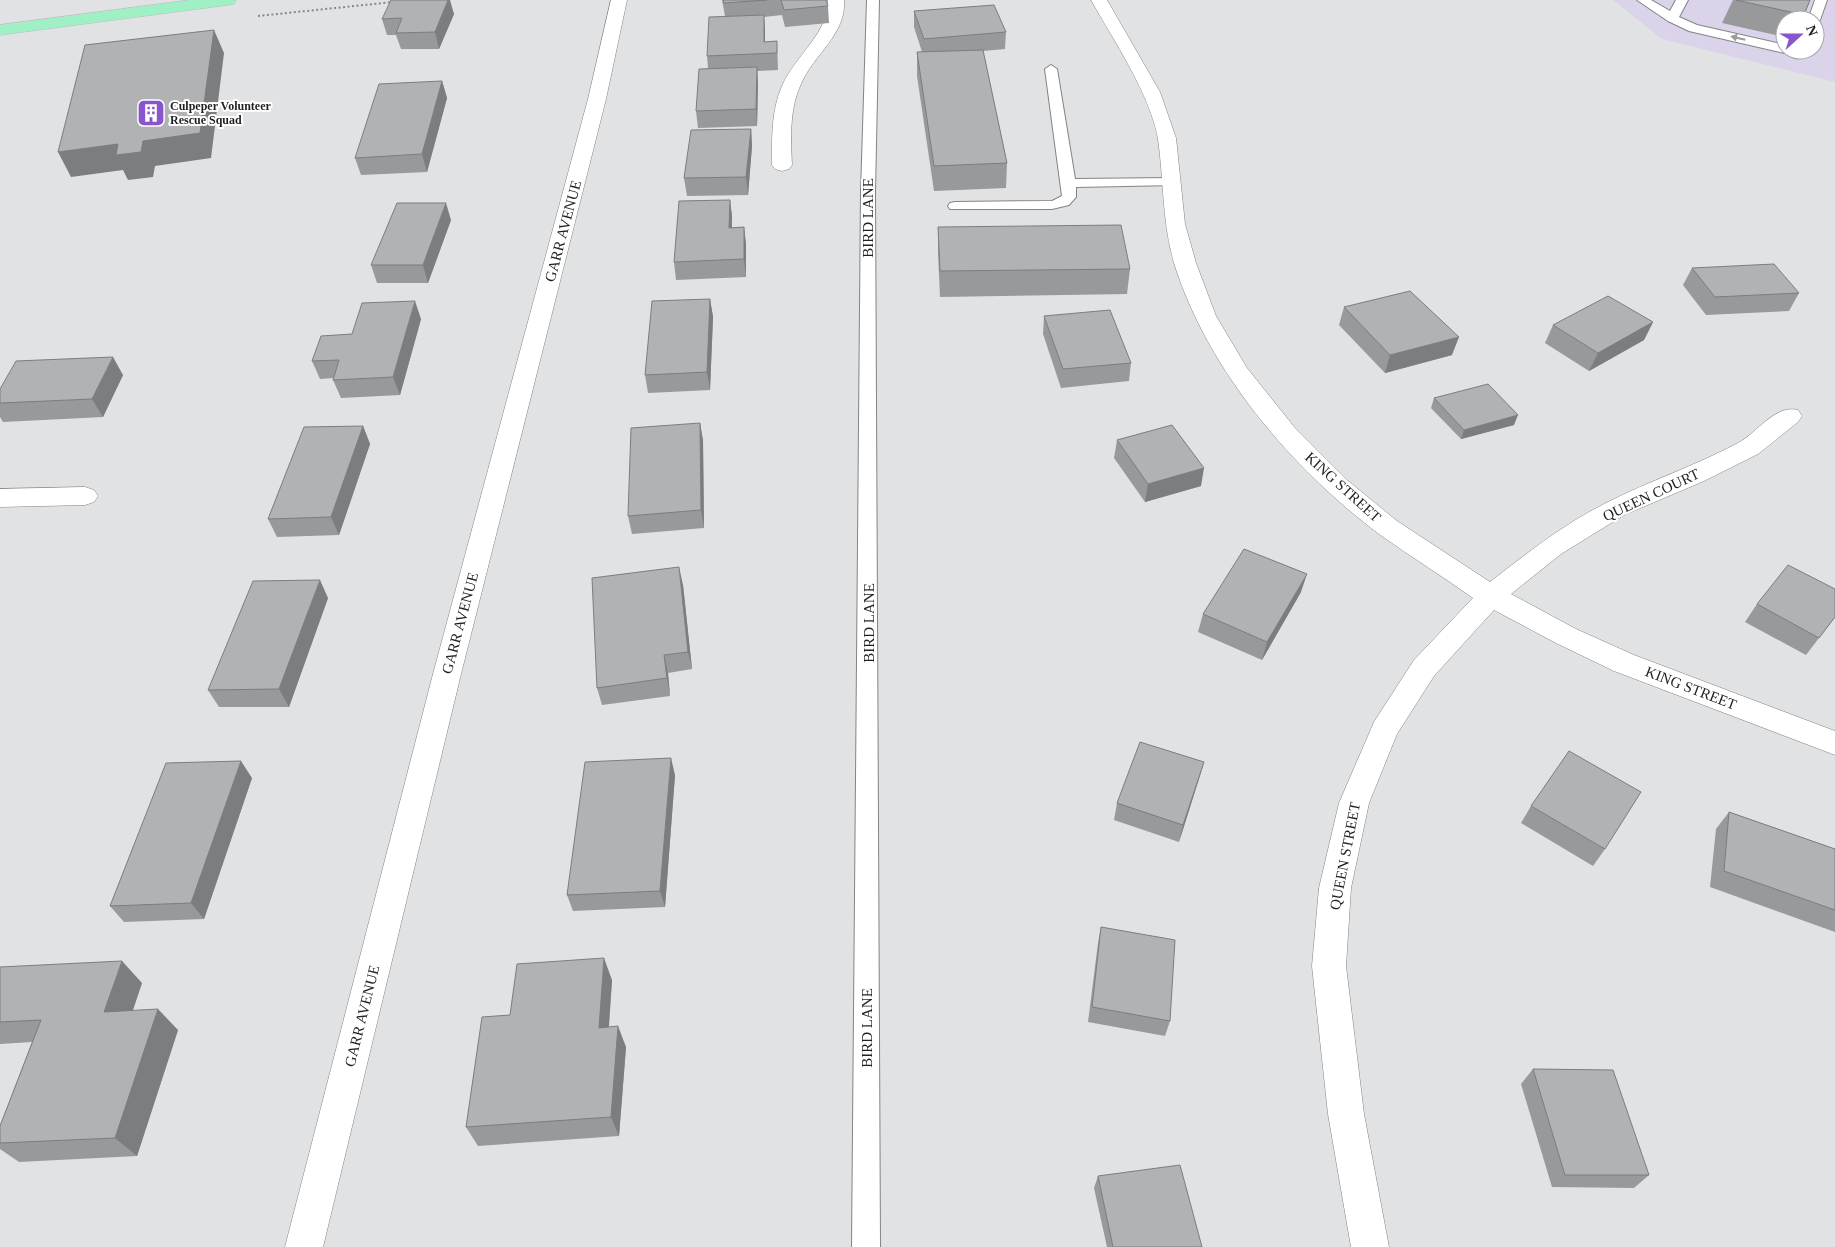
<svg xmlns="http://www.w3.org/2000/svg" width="1835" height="1247" font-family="'Times New Roman',serif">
  <rect width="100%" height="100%" fill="#e0e2e3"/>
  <path fill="#dbd3e9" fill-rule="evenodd" d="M 1613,0 L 1835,0 L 1835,82 L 1662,39 ZM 1785,20 L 1815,20 L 1815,50 L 1785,50 Z"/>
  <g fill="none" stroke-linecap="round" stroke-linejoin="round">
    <defs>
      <g id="service">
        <path d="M 867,0 L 879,0 L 875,192 L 880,1247 L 852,1247 L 861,192 Z"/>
        <path d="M 1637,0 L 1651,0 L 1670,11 L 1676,0 L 1688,0 L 1679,17 L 1697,25 L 1785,45 L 1785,50 L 1809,50 L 1806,56 L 1802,57 L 1689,31 L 1668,21 Z"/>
        <path d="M 1815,0 L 1827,0 L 1820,20 L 1815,23 L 1815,20 L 1808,20 Z"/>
        <path d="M 1051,65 L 1057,69 L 1075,179 L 1171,178 L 1176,179 L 1178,182 L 1176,185 L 1076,187 L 1076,197 L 1069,205 L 1052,209 L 950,209 L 948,206 L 950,203 L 955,202 L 1052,201 L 1062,196 L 1045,69 Z"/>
      </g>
      <g id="minor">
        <path d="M 611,0 L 627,0 L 606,99 L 461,674 L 323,1247 L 285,1247 L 433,674 L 588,99 Z"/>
        <path d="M 828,0 L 844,0 C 847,34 813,55 801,84 C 789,110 791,138 792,165 L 789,169 L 782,171 L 775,169 L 772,165 C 772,138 771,111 782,86 C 795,56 830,31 828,0 Z"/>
        <path d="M 1091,0 L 1107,0 L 1160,92 L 1176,138 L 1185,224 L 1196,263 L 1216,316 L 1247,368 L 1295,428 L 1347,480 L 1397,521 L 1490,582 C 1527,553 1564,524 1606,503 C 1649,481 1695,466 1738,443 C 1757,433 1775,404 1798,410 L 1802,416 L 1798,422 L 1758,454 L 1704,481 L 1624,515 L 1561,554 L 1511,594 L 1576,629 L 1634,655 L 1835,731 L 1835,755 L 1614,671 L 1556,643 L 1494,610 L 1434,676 L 1397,734 L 1369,803 L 1351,888 L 1346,966 L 1364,1114 L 1389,1247 L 1351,1247 L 1328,1114 L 1312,966 L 1319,888 L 1339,803 L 1374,722 L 1414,660 L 1473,598 C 1442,576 1410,556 1379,534 C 1291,468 1207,369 1174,263 C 1162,222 1164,181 1158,139 C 1151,96 1113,39 1091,0 Z"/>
        <path d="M 85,487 L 94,490 L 98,496 L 94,502 L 85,505 L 0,507 L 0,489 Z"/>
      </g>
      <path id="primary" d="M 190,0 L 236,0 L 234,4 L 228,5 L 0,35 L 0,25 Z"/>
    </defs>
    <use href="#service" stroke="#838486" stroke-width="2"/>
    <use href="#minor" stroke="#838486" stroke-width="1"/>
    <use href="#primary" stroke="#bcbcbc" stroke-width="1"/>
    <path stroke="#878889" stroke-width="2" stroke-dasharray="2 2.5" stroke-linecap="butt" d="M 258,16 L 393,2"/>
    <use href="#service" fill="#fff" fill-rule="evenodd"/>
    <use href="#minor" fill="#fff" fill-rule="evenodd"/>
    <use href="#primary" fill="#a0f0c5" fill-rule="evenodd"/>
  </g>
  <g fill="#97999b">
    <path d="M 722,0 L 826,0 L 828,6 L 829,23 L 785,27 L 782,15 L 764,17 L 765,42 L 777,41 L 778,70 L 757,71 L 758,84 L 757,126 L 698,128 L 696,111 L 708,68 L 707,56 L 725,16 Z"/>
    <path d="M 1733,0 L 1810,0 L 1802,20 L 1785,20 L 1785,37 L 1722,23 Z"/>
    <path d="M 914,11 L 1006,32 L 1005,49 L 983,51 L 1007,163 L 1006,188 L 934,191 L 917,76 L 917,52 L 922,52 L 914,27 Z"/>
    <path d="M 454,14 L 439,49 L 401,49 L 396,35 L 387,35 L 382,19 Z"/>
    <path d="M 442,81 L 447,98 L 427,172 L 361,175 L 355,158 Z"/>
    <path d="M 751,129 L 752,146 L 748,195 L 687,196 L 684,178 Z"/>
    <path d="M 730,200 L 732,217 L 732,228 L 744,227 L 746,245 L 746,277 L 676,280 L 674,262 Z"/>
    <path d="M 451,220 L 428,283 L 377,283 L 371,265 Z"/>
    <path d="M 938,227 L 1130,269 L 1127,294 L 940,297 L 938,252 Z"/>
    <path d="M 1692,268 L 1799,293 L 1789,311 L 1706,315 L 1683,285 Z"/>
    <path d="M 710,299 L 713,317 L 710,390 L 648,393 L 645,375 Z"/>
    <path d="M 1344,307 L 1452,355 L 1385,373 L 1339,325 Z"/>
    <path d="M 1044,316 L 1131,363 L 1129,381 L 1061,388 L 1043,334 Z"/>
    <path d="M 421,319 L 400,395 L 341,398 L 333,380 L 334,378 L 320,379 L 312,361 Z"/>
    <path d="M 1653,322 L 1644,340 L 1589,371 L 1545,343 L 1553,325 Z"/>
    <path d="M 123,375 L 103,417 L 3,422 L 0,417 L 0,389 Z"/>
    <path d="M 1434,398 L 1514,425 L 1461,439 L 1431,408 Z"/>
    <path d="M 700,423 L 703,441 L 704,528 L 632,534 L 628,516 Z"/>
    <path d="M 363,426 L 370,444 L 339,535 L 277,537 L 268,519 Z"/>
    <path d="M 1117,440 L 1201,486 L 1145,502 L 1114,458 Z"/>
    <path d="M 683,585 L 692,669 L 668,673 L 670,696 L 602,705 L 597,688 Z"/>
    <path d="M 1301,592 L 1262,660 L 1198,632 L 1203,614 Z"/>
    <path d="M 328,598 L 289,707 L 219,707 L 208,690 Z"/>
    <path d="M 1757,604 L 1835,617 L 1806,655 L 1745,622 Z"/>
    <path d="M 1204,762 L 1179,842 L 1114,820 L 1117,803 Z"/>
    <path d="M 675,775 L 665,907 L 573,911 L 567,895 Z"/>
    <path d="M 252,778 L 204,919 L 124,922 L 110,906 Z"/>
    <path d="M 1531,806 L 1605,849 L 1593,866 L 1521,823 Z"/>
    <path d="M 1729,812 L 1835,849 L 1835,932 L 1710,887 L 1716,829 Z"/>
    <path d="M 1101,927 L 1170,1021 L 1165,1036 L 1088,1022 L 1098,943 Z"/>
    <path d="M 0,967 L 142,983 L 133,1010 L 178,1030 L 137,1156 L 19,1162 L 0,1149 L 0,1126 L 32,1042 L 0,1044 Z"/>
    <path d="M 612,980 L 609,1027 L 626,1047 L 619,1136 L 478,1146 L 466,1127 L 510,1015 Z"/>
    <path d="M 1533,1069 L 1649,1175 L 1634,1188 L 1552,1187 L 1521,1084 Z"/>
    <path d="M 1098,1176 L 1202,1247 L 1107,1247 L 1094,1188 Z"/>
  </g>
  <g fill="#7b7d7e">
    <path d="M 448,0 L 450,0 L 454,14 L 439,49 L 435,32 Z"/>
    <path d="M 764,15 L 765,31 L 765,54 L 764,42 Z"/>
    <path d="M 214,30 L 224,53 L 211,158 L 155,166 L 153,177 L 128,180 L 123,170 L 71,177 L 58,152 Z"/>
    <path d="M 757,67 L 758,84 L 757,126 L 756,109 Z"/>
    <path d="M 442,81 L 447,98 L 427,172 L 422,154 Z"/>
    <path d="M 751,129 L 752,146 L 748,195 L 746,177 Z"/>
    <path d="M 730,200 L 732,217 L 731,246 L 729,228 Z"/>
    <path d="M 446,203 L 451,220 L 428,283 L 423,265 Z"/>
    <path d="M 744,227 L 746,245 L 746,277 L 744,259 Z"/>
    <path d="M 710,299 L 713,317 L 710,390 L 707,372 Z"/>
    <path d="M 415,301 L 421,319 L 400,395 L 393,377 Z"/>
    <path d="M 1653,322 L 1644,340 L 1589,371 L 1598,353 Z"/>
    <path d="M 1459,337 L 1452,355 L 1385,373 L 1390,355 Z"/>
    <path d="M 113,357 L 123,375 L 103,417 L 92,399 Z"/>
    <path d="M 1518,415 L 1514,425 L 1461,439 L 1464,430 Z"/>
    <path d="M 700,423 L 703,441 L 704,528 L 701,510 Z"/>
    <path d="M 363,426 L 370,444 L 339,535 L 331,517 Z"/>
    <path d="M 1204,468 L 1201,486 L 1145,502 L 1148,484 Z"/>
    <path d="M 679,567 L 683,585 L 692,669 L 688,652 Z"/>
    <path d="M 1307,574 L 1301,592 L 1262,660 L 1267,642 Z"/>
    <path d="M 320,580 L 328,598 L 289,707 L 279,689 Z"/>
    <path d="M 664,655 L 668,673 L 670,696 L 667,678 Z"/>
    <path d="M 671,758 L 675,775 L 665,907 L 660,891 Z"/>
    <path d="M 241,761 L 252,778 L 204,919 L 191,903 Z"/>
    <path d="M 1204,762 L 1199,779 L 1179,842 L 1183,825 Z"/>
    <path d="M 604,958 L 612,980 L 607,1049 L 599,1028 Z"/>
    <path d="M 122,961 L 142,983 L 125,1033 L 104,1012 Z"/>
    <path d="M 158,1009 L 178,1030 L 137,1156 L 115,1138 Z"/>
    <path d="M 618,1026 L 626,1047 L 619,1136 L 611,1117 Z"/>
  </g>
  <g fill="#b0b2b4" stroke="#7b7d7e">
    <path d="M 391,0 L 448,0 L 435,32 L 396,33 L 402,18 L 382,19 Z"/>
    <path d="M 723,0 L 767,0 L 724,3 Z"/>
    <path d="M 781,0 L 826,0 L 828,6 L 784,10 Z"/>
    <path d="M 1736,0 L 1810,0 L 1804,15 Z"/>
    <path d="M 994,5 L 1006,32 L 924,39 L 914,11 Z"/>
    <path d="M 764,15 L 764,42 L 777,41 L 777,53 L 707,56 L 709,17 Z"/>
    <path d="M 214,30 L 200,133 L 143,141 L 141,152 L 116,155 L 118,144 L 58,152 L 85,45 Z"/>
    <path d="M 983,50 L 1007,163 L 934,166 L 917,52 Z"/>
    <path d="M 757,67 L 756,109 L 696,111 L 699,69 Z"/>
    <path d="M 442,81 L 422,154 L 355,158 L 379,84 Z"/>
    <path d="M 751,129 L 746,177 L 684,178 L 691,130 Z"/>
    <path d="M 730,200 L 729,228 L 744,227 L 744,259 L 674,262 L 679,201 Z"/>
    <path d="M 397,203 L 446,203 L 423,265 L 371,265 Z"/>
    <path d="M 1121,225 L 1130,269 L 940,271 L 938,227 Z"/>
    <path d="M 1774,264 L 1799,293 L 1715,297 L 1692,268 Z"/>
    <path d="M 1410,291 L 1459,337 L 1390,355 L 1344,307 Z"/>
    <path d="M 1608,296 L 1653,322 L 1598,353 L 1553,325 Z"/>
    <path d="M 710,299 L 707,372 L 645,375 L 652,301 Z"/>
    <path d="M 415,301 L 393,377 L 333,380 L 339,360 L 312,361 L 321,336 L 352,334 L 362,303 Z"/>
    <path d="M 1110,310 L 1131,363 L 1063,369 L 1044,316 Z"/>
    <path d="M 113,357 L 92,399 L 0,403 L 0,389 L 16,361 Z"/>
    <path d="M 1488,384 L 1518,415 L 1464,430 L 1434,398 Z"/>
    <path d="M 700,423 L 701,510 L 628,516 L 631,428 Z"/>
    <path d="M 1172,425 L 1204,468 L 1148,484 L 1117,440 Z"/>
    <path d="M 363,426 L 331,517 L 268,519 L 304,427 Z"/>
    <path d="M 1244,549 L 1307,574 L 1267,642 L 1203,614 Z"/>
    <path d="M 1788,565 L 1835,589 L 1835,617 L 1819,638 L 1757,604 Z"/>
    <path d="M 679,567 L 688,652 L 664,655 L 667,678 L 597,688 L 592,578 Z"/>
    <path d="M 320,580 L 279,689 L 208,690 L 253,581 Z"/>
    <path d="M 1140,742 L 1204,762 L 1183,825 L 1117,803 Z"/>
    <path d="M 1569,751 L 1641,792 L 1605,849 L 1531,806 Z"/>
    <path d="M 671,758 L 660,891 L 567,895 L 585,762 Z"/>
    <path d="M 241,761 L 191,903 L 110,906 L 166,763 Z"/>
    <path d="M 1729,812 L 1835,849 L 1835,910 L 1724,871 Z"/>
    <path d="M 1101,927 L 1175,940 L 1170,1021 L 1092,1007 Z"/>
    <path d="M 604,958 L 599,1028 L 618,1026 L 611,1117 L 466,1127 L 482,1017 L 510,1015 L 517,964 Z"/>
    <path d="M 122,961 L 104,1012 L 158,1009 L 115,1138 L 0,1143 L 0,1126 L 41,1020 L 0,1022 L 0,967 Z"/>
    <path d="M 1533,1069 L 1613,1070 L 1649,1175 L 1565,1175 Z"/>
    <path d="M 1180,1165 L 1202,1247 L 1113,1247 L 1098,1176 Z"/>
  </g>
  <defs><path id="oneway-solid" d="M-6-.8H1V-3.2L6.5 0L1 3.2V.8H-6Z" transform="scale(1.25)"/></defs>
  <use fill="#9a9b9b" href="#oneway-solid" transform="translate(1738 38) rotate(-167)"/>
  <defs>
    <symbol id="building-square" viewBox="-11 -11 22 22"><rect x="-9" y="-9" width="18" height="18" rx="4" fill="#8955cd" stroke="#fff"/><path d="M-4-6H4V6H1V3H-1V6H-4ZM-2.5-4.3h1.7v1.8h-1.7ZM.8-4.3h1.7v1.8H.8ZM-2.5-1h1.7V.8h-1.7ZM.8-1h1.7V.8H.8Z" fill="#fff"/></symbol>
  </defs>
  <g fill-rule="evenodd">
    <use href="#building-square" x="135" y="97" width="32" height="32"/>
  </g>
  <g text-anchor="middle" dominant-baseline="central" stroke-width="4" stroke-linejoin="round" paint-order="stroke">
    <g font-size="12" font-weight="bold" fill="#1f2020" stroke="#fff" text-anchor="start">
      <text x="170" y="106">Culpeper Volunteer<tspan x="170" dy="14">Rescue Squad</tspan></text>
    </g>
    <g font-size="15" fill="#1f2020" stroke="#fff">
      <text transform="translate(868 218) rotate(-90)">BIRD LANE</text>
      <text transform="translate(563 231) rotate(-75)">GARR AVENUE</text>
      <text transform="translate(1343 487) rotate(42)">KING STREET</text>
      <text transform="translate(1651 495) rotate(-25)">QUEEN COURT</text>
      <text transform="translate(460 623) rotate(-75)">GARR AVENUE</text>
      <text transform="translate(869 623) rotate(-90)">BIRD LANE</text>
      <text transform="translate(1691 688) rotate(21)">KING STREET</text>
      <text transform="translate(1345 856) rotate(-79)">QUEEN STREET</text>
      <text transform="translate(362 1016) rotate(-76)">GARR AVENUE</text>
      <text transform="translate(867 1028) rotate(-90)">BIRD LANE</text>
    </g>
  </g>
  <g transform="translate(1800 35) rotate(69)"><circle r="24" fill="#ffffff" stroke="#a5a6a6"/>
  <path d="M0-4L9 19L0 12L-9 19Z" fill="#8955cd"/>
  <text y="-8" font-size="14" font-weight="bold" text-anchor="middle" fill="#1f2020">N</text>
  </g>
</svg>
